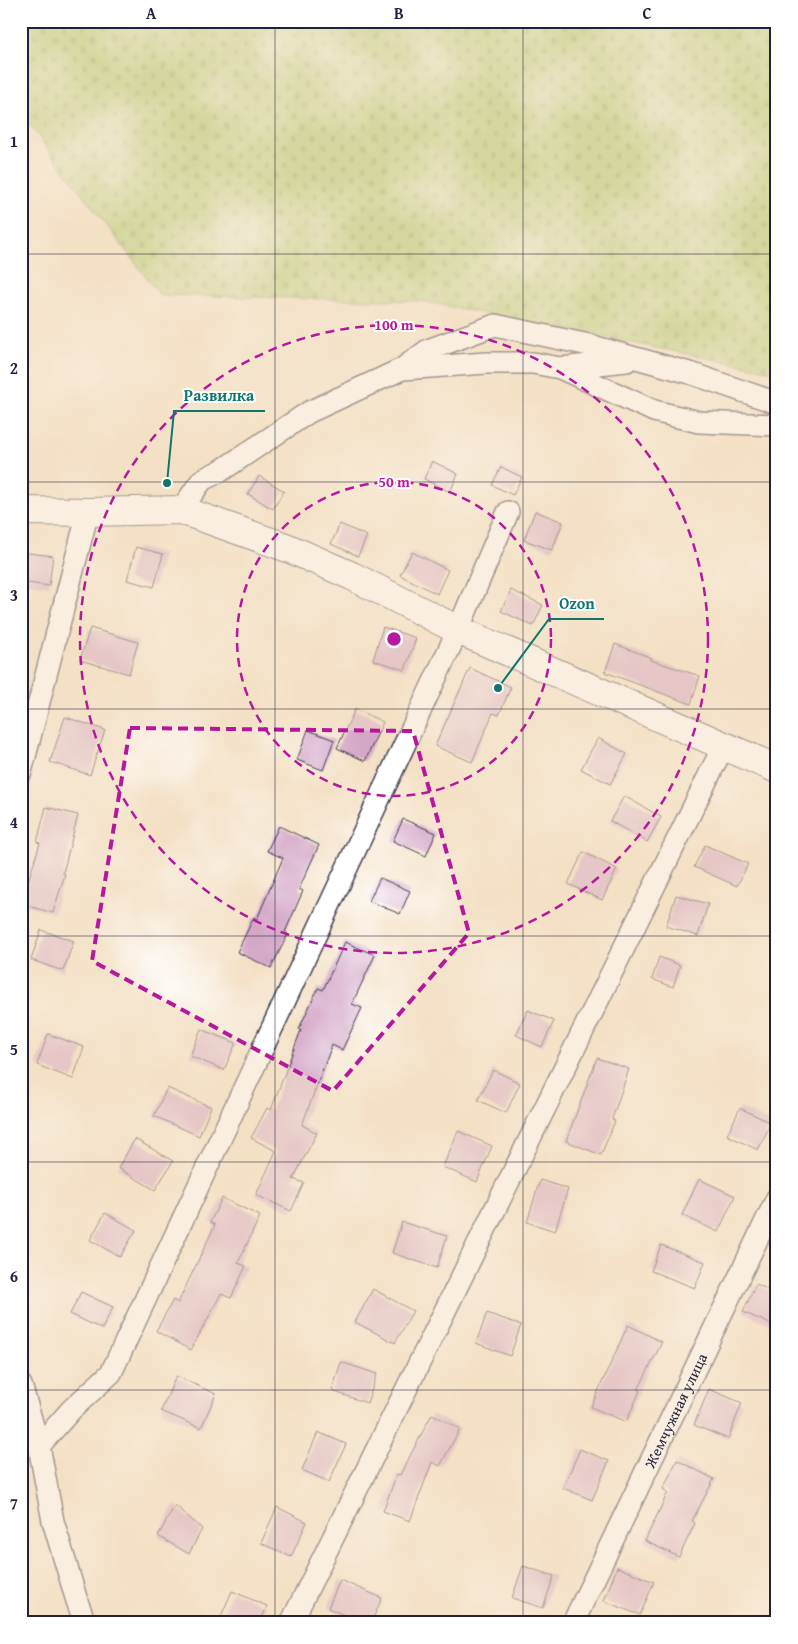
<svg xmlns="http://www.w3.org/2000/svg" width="798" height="1644" font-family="'Gentium Book Plus',serif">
  <defs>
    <pattern id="cemetery-stones" width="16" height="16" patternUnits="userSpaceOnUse" patternTransform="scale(1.25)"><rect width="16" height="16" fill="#b2cd73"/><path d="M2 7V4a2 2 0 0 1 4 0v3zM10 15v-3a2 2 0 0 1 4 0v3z" fill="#99b064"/></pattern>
  </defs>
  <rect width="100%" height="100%" fill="#fff"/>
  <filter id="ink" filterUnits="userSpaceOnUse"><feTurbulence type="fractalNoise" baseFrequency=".02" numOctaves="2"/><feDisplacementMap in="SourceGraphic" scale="10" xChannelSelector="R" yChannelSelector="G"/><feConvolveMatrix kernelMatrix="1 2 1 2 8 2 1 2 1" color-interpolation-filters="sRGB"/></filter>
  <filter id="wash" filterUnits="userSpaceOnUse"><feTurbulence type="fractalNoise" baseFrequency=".0096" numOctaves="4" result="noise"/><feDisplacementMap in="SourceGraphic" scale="20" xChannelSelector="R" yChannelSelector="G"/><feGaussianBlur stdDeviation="1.12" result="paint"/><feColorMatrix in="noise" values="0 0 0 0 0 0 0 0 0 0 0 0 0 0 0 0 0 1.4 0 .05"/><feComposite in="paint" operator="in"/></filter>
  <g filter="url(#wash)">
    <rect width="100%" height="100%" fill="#f4e0c5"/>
    <path fill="url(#cemetery-stones)" stroke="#6a7857" d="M 21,21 L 777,21 L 777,372 L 422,301 L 160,295 L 21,114 Z"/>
    <g id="blocks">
      <g fill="#d4a7c7">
        <path d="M 432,461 L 458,474 L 450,492 L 424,479 Z"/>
        <path d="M 501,467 L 522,477 L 513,495 L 492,485 Z"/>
        <path d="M 259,476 L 284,491 L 273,509 L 248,494 Z"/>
        <path d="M 535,511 L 563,522 L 552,550 L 524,540 Z"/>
        <path d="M 340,524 L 367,536 L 358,556 L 331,544 Z"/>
        <path d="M 136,547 L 163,554 L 154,587 L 127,580 Z"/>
        <path d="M 21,552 L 53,556 L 49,586 L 21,582 Z"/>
        <path d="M 412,552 L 448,570 L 437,594 L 400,575 Z"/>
        <path d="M 511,590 L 543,605 L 533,626 L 501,611 Z"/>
        <path d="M 383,627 L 416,638 L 405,670 L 373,660 Z"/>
        <path d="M 90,628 L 138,642 L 129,674 L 80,660 Z"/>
        <path d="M 615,644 L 652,658 L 651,660 L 700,676 L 691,704 L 605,672 Z"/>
        <path d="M 470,668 L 511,687 L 499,715 L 493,713 L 472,762 L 435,746 Z"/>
        <path d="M 355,709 L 383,722 L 365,761 L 337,748 Z"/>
        <path d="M 65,717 L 105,730 L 90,775 L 50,762 Z"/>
        <path d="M 308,730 L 334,740 L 323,770 L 297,760 Z"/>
        <path d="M 598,738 L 627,754 L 610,784 L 581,769 Z"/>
        <path d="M 624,796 L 661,817 L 647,842 L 610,821 Z"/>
        <path d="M 46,807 L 78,815 L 63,873 L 65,874 L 53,913 L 21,904 L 40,843 L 37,842 Z"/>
        <path d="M 403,819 L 436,833 L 426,856 L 393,841 Z"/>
        <path d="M 279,826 L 319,845 L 299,889 L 303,891 L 285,932 L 288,934 L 271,968 L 237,952 L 254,917 L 257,919 L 283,858 L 267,851 Z"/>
        <path d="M 705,845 L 748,864 L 737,886 L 694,867 Z"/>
        <path d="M 583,852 L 617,869 L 602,900 L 568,884 Z"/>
        <path d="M 380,878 L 410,891 L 400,914 L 369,901 Z"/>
        <path d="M 676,895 L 708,904 L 698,936 L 666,926 Z"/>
        <path d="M 41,930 L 74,941 L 63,971 L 31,960 Z"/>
        <path d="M 345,942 L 375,955 L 352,1004 L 362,1008 L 342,1050 L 332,1045 L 302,1125 L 317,1133 L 293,1179 L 304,1183 L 291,1211 L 256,1195 L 276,1151 L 251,1138 L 267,1108 L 271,1110 L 301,1030 L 299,1029 L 318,988 L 323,990 Z"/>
        <path d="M 659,957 L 680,965 L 673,987 L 652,979 Z"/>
        <path d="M 528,1010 L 554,1021 L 542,1047 L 516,1035 Z"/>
        <path d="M 201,1029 L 236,1043 L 224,1070 L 190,1056 Z"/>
        <path d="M 48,1034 L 84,1047 L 73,1079 L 37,1065 Z"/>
        <path d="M 597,1058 L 629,1069 L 612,1119 L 615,1121 L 601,1155 L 566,1141 Z"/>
        <path d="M 493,1070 L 520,1083 L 506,1113 L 478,1100 Z"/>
        <path d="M 167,1088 L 211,1107 L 199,1136 L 154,1116 Z"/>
        <path d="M 740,1108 L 771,1123 L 758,1150 L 727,1135 Z"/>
        <path d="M 458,1131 L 492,1146 L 477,1182 L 443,1167 Z"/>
        <path d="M 135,1139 L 173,1161 L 155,1190 L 118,1168 Z"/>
        <path d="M 699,1179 L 735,1196 L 718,1232 L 682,1215 Z"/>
        <path d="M 540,1180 L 568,1189 L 555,1231 L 527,1222 Z"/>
        <path d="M 222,1198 L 260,1216 L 238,1263 L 246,1266 L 231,1298 L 221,1294 L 191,1350 L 156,1331 L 173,1300 L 178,1303 L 215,1225 L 210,1222 Z"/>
        <path d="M 105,1213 L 136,1230 L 120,1257 L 90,1240 Z"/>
        <path d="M 402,1222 L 447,1236 L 437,1268 L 392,1253 Z"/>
        <path d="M 661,1245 L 705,1262 L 695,1288 L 651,1271 Z"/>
        <path d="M 756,1284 L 777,1294 L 777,1327 L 743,1312 Z"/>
        <path d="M 373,1289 L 413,1311 L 395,1343 L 355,1322 Z"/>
        <path d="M 81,1292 L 113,1307 L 102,1329 L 70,1314 Z"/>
        <path d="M 487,1313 L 521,1325 L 510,1356 L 476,1343 Z"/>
        <path d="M 628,1325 L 662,1342 L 638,1390 L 640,1391 L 626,1422 L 591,1407 Z"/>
        <path d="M 341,1362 L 377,1374 L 367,1403 L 332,1391 Z"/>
        <path d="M 176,1376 L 216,1394 L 201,1428 L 161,1411 Z"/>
        <path d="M 709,1389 L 742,1403 L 728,1439 L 694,1425 Z"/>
        <path d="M 432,1414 L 460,1429 L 440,1466 L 432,1462 L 410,1521 L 383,1511 L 397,1474 L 400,1475 Z"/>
        <path d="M 318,1432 L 346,1444 L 329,1482 L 302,1470 Z"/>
        <path d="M 580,1449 L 609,1461 L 592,1500 L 563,1488 Z"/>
        <path d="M 677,1460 L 714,1479 L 692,1521 L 695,1523 L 679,1557 L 645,1541 L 668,1492 L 663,1489 Z"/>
        <path d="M 175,1505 L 202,1529 L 189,1554 L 158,1536 Z"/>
        <path d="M 277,1507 L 307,1522 L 291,1557 L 261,1543 Z"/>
        <path d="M 523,1566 L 554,1576 L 543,1608 L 512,1598 Z"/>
        <path d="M 617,1567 L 654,1582 L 640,1615 L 604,1601 Z"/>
        <path d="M 340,1580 L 382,1598 L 371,1623 L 363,1623 L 328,1608 Z"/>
        <path d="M 232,1591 L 267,1606 L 260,1623 L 218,1623 Z"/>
      </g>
    </g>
  </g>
  <g filter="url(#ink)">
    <use href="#blocks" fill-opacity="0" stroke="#423e50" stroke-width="1"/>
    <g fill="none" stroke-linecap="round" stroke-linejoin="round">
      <defs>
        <g id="street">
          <path d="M 561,368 L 627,361"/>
          <path d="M 403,369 L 486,363 L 533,363 L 560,368 L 654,411 L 699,422 L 777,425"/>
          <path d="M 181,510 L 202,480 L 222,470 L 309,412 L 402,369 L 428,350 L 495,325 L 589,345 L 690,373 L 777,403"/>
          <path d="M 21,772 L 88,512"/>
          <path d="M 21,1385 L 39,1446 L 53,1521 L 77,1601 L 85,1623"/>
          <path d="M 39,1446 L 71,1410 L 111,1373 L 458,630 L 508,512"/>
          <path d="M 291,1623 L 723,747"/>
          <path id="s1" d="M 573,1623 L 777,1198"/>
        </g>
        <path id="secondary" d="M 21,511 L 88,512 L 181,510 L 288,548 L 352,576 L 458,630 L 777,769"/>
      </defs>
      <use href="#street" stroke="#423e50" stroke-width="24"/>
      <use href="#secondary" stroke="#423e50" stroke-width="30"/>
      <use href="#street" stroke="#fff" stroke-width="21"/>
      <use href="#secondary" stroke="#fff" stroke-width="28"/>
    </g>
  </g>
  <path d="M0 0H798V1644H0ZM 130,728 L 413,731 L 469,933 L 333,1091 L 92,961 Z" fill="#f4e0c5" fill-opacity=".55" fill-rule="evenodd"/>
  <path fill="none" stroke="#b5179e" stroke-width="4" stroke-dasharray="10 6" stroke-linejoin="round" d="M 130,728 L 413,731 L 469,933 L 333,1091 L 92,961 Z"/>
  <path fill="none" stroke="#22223b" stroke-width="1" stroke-opacity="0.55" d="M 275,21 L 275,1623M 523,21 L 523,1623M 21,254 L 777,254M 21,482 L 777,482M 21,709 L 777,709M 21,936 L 777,936M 21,1162 L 777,1162M 21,1390 L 777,1390"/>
  <g fill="none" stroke="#b5179e" stroke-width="2.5" stroke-dasharray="9 6">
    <circle cx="394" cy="639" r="157"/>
    <circle cx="394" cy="639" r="314"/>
  </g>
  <g text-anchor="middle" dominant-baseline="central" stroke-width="4" stroke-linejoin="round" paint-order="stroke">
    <g font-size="15" fill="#22223b" stroke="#fff">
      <text stroke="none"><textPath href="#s1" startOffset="236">Жемчужная улица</textPath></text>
    </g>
  </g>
  <circle cx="394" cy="639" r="8" fill="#b5179e" stroke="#fff" stroke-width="2.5"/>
  <g font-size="15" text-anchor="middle" font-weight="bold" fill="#b5179e" stroke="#fff" stroke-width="4" stroke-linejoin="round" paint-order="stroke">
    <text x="394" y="330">100 m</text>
    <text x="394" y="487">50 m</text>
  </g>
  <path fill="none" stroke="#0f766e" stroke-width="2" d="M167 483L174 411H265M498 688L549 619H604"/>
  <g fill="#0f766e" stroke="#fff" stroke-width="2">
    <circle cx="167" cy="483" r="5"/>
    <circle cx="498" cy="688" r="5"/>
  </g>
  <g font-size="16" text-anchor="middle" font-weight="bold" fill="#0f766e" stroke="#fff" stroke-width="4" stroke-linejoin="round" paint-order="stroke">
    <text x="219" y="401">Развилка</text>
    <text x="577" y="609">Ozon</text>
  </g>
  <rect width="798" height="1644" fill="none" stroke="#fff" stroke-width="55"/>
  <rect x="28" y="28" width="742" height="1588" fill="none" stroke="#22223b" stroke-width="2"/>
  <g font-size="16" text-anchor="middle" font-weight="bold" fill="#22223b">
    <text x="151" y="19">A</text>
    <text x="399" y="19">B</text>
    <text x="647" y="19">C</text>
    <text x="14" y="147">1</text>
    <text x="14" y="374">2</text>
    <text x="14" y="601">3</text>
    <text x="14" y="828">4</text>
    <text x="14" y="1055">5</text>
    <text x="14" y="1282">6</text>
    <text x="14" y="1509">7</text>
  </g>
</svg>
